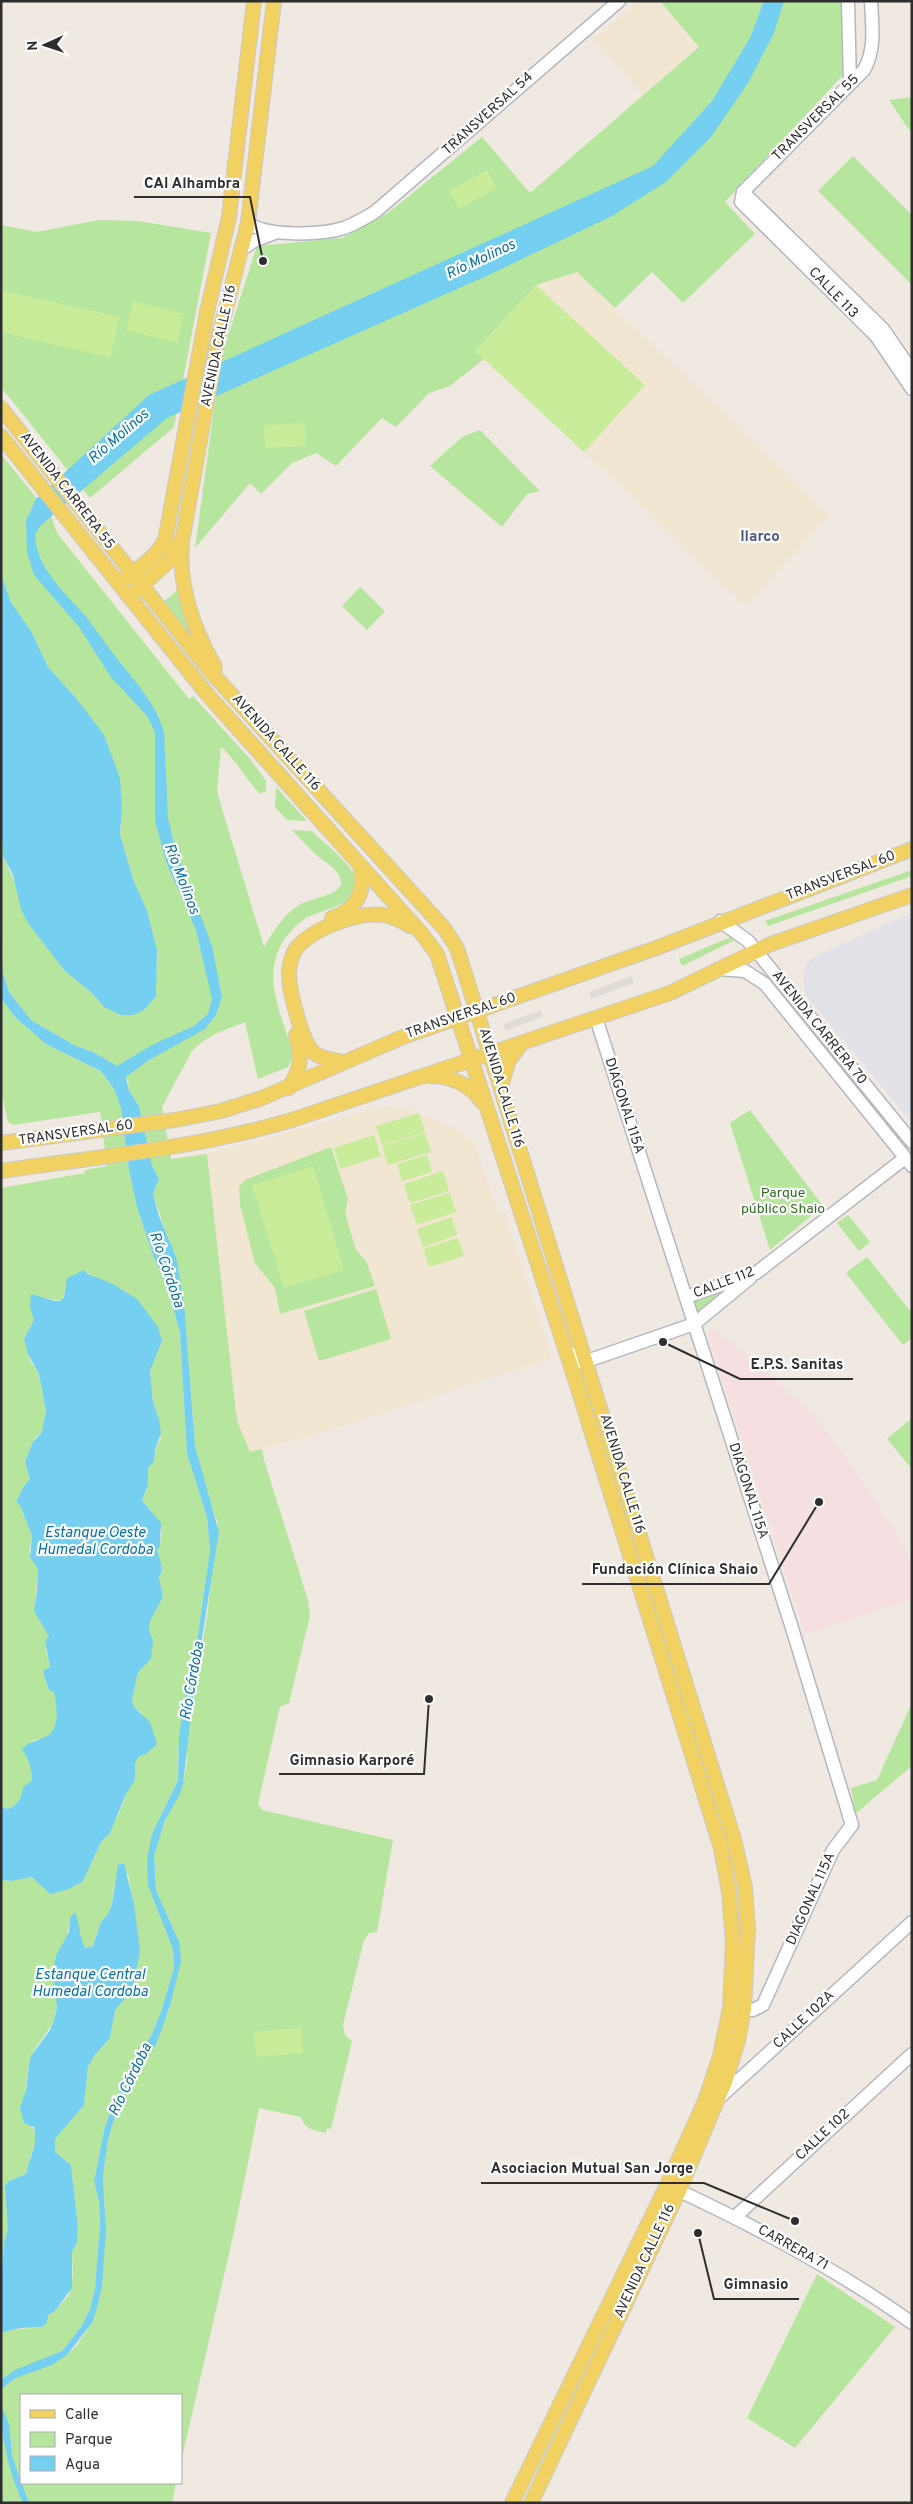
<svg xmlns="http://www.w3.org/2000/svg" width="913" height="2504" font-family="Overpass,sans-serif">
  <rect width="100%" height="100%" fill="#efe9e1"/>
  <path fill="#e3e1e8" d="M 912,913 L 912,1123 L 805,994 L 803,975 L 806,965 L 813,957 Z"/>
  <g fill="#f0e6d1">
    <path d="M 638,1 L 660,1 L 699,46 L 643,96 L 594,39 Z"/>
    <path d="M 577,272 L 830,516 L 745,605 L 485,358 L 536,285 Z"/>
    <path d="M 383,1107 L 407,1108 L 458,1130 L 474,1142 L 495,1204 L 504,1213 L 552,1358 L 330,1430 L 250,1452 L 237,1421 L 207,1154 Z"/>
  </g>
  <path fill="#f5dfe0" d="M 713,1328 L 764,1369 L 814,1416 L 851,1464 L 900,1540 L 912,1563 L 912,1599 L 806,1634 L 707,1334 Z"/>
  <g fill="#b6e59e">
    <path d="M 660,1 L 843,1 L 842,76 L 725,202 L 755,234 L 683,303 L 652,272 L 615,308 L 577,272 L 536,285 L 475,351 L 485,358 L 450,386 L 429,393 L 396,427 L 382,418 L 336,466 L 316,453 L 292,463 L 261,494 L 250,483 L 195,548 L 221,358 L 257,246 L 342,238 L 388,213 L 482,137 L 530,193 L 699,47 Z"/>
    <path d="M 912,97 L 912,134 L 889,100 Z"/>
    <path d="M 853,156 L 912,215 L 912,285 L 818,191 Z"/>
    <path d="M 99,220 L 138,221 L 211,233 L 174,427 L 90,498 L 1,387 L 1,225 L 37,232 Z"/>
    <path d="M 480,430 L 540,491 L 527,494 L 502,527 L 430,466 L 462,437 Z"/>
    <path d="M 1,454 L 51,516 L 57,533 L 189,699 L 193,696 L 250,759 L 266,781 L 266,791 L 260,794 C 246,779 236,760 221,747 L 217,792 L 264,947 C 274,931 282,916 299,905 C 311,898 334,897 341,885 C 342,869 323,862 314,853 C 307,846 300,838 292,830 L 312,831 C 324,843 339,854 350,868 C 374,903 324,908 306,918 C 291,928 279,943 275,961 C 268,989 284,1023 292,1050 L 292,1058 L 288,1067 L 258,1079 L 245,1022 C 225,1030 207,1035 192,1051 L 162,1107 L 171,1159 L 207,1154 L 237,1421 L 250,1452 L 262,1449 L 264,1460 L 308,1600 L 310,1616 L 289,1703 L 280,1707 L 258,1804 L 262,1810 L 393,1840 L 377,1932 L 369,1933 L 364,1940 L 343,2025 L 345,2035 L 352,2041 L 331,2129 L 327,2128 L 326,2133 C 314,2130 305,2130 301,2117 L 259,2108 L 234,2232 L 181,2462 L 181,2395 L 21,2395 L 21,2483 L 176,2483 L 172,2503 L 1,2503 L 1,2331 L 42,2327 L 48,2315 L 55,2311 L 69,2295 L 73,2275 L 72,2252 L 77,2243 L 78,2227 L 71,2165 L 55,2152 L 55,2138 L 84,2105 L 88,2067 L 94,2056 L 110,2038 L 115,2010 L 129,1994 L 136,1921 L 128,1873 L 114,1887 L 112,1904 L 108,1914 L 101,1922 L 93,1946 L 85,1948 L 80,1938 L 75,1913 L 70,1918 L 55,2017 C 49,2033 36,2043 31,2058 C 25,2075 28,2093 20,2108 C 45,2142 34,2138 26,2174 L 9,2181 L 8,2229 L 4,2243 L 1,2282 L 1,1880 L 11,1881 L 27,1877 L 83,1881 L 101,1842 L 110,1833 L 112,1825 L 117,1818 L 125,1798 L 135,1762 L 140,1756 L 144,1719 L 141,1712 L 134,1707 L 132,1700 L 138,1672 L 146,1662 L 150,1621 L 163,1597 L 159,1577 L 162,1571 L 161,1563 L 157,1550 L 160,1546 L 162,1532 L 151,1510 L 142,1500 L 148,1485 L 148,1468 C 157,1458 153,1449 161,1439 L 157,1413 L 153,1402 L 150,1371 L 162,1341 L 111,1283 L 95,1278 L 84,1270 C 77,1274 69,1280 65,1289 C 63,1294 65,1296 61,1301 L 40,1297 L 33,1316 L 34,1320 L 24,1339 L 30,1360 L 39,1374 L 46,1411 L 42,1432 L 35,1438 L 25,1462 L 30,1479 L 16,1502 L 20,1505 L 32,1536 L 29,1552 L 38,1569 L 35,1605 L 39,1618 L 49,1636 L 46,1651 L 50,1667 L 44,1676 L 49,1690 L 54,1692 C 60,1704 59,1729 48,1737 C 43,1740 37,1738 32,1741 C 23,1754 34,1767 32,1781 C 24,1789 19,1806 8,1809 L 1,1807 L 1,1188 L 85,1173 L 85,1170 L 107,1166 L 100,1112 L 13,1125 L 8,1122 L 1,1091 L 1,998 L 15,1017 L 46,1044 L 101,1071 L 114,1089 L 121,1108 L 129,1170 L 137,1206 L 153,1255 L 169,1292 L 180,1333 L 187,1454 L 207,1517 L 210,1551 L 198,1635 L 188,1678 L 178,1753 L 178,1779 L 152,1834 L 156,1903 L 173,1949 L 174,1968 L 161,2012 L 152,2034 L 116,2098 L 105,2126 L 94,2181 L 99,2202 L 100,2225 L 95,2288 L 90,2309 L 81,2327 L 62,2351 L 36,2362 L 45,2367 L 67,2355 L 77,2345 L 92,2323 L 96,2312 L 100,2296 L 104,2261 L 105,2208 L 103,2176 L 108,2140 L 116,2113 L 144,2059 L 156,2044 L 170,2006 L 180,1956 L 180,1944 L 156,1890 L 154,1856 L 165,1820 L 184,1779 L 187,1763 L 187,1738 L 207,1616 L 218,1523 L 208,1498 L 195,1446 L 184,1302 L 177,1266 L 153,1194 L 159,1179 L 152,1165 L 139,1106 L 129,1091 L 128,1080 L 113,1065 L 93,1052 L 76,1046 L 31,1020 L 9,992 L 3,973 L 1,820 L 3,856 L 18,890 L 65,971 L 92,993 L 104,1007 L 156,996 L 157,949 L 147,912 L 133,879 L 120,834 L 122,808 L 76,698 L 48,667 L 31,631 L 11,602 L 2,577 Z"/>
    <path d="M 360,587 L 385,611 L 367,630 L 342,606 Z"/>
    <path d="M 178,590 L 195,644 L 162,603 Z"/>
    <path d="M 276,787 L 307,821 L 287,820 L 275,807 Z"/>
    <path d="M 912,870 L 912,876 L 768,926 L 765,921 Z"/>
    <path d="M 733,936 L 735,940 L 682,966 L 679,959 Z"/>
    <path d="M 750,1110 L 823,1206 L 770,1250 L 730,1123 Z"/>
    <path d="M 331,1147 L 348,1199 L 345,1213 L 356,1250 L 366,1261 L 375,1286 L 280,1314 L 275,1288 L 255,1263 L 240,1205 L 239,1187 L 245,1180 Z"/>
    <path d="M 848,1215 L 870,1242 L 859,1251 L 837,1223 Z"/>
    <path d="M 867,1257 L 912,1313 L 912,1338 L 903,1345 L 846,1273 Z"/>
    <path d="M 376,1289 L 391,1339 L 319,1361 L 304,1311 Z"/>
    <path d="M 721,1291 L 724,1295 L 699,1318 L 694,1300 Z"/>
    <path d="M 912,1418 L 912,1469 L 887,1439 Z"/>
    <path d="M 912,1703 L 912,1766 L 855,1814 L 851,1788 L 877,1780 Z"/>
    <path d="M 817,2274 L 895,2327 L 795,2448 L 747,2418 Z"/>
  </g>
  <g fill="#c9ec9a">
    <path d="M 487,170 L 497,188 L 459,209 L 449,191 Z"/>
    <path d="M 536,285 L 645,385 L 584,452 L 475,351 Z"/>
    <path d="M 1,290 L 120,317 L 110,358 L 1,332 Z"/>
    <path d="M 133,301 L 184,314 L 177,343 L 126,330 Z"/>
    <path d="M 305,423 L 306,446 L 265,448 L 264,425 Z"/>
    <path d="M 419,1113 L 425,1132 L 382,1145 L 376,1126 Z"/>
    <path d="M 425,1133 L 431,1152 L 388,1165 L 382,1146 Z"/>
    <path d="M 374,1135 L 381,1156 L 340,1169 L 334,1148 Z"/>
    <path d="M 427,1155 L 432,1172 L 402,1181 L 397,1164 Z"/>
    <path d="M 313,1166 L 344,1270 L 284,1288 L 252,1185 Z"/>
    <path d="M 443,1171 L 449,1191 L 410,1203 L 404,1184 Z"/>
    <path d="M 450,1193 L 456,1212 L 417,1225 L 410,1205 Z"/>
    <path d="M 452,1217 L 457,1235 L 423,1247 L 417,1229 Z"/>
    <path d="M 458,1238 L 464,1256 L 429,1267 L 423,1249 Z"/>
    <path d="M 301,2028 L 303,2053 L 256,2057 L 254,2032 Z"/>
  </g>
  <g fill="#dfdcd8">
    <path d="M 631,976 L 634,983 L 591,999 L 589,992 Z"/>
    <path d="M 541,1010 L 543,1017 L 505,1031 L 503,1024 Z"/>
  </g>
  <g fill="#75cff0">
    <path d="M 764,1 L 784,1 L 774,33 L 748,83 L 711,137 L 666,182 L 612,216 L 491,274 L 167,418 L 40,526 L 35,535 C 36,569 67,594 87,618 C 96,629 103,641 112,652 C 131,677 156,702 164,732 L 168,818 L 174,844 L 212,946 L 222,997 L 216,1015 L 205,1029 L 149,1060 L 126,1077 L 129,1091 L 139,1106 L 152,1165 L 159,1179 L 153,1194 L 159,1216 L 176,1257 L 184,1302 L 195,1446 L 219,1532 L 194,1688 L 183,1785 L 179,1796 L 165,1820 L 154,1856 L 156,1890 L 180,1944 L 181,1962 L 170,2006 L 156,2045 L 144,2059 L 116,2113 L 108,2140 L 103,2176 L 106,2232 L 102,2287 L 96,2312 L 92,2323 L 67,2355 L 52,2365 L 16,2378 L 1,2389 L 1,2380 L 15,2370 L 62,2351 L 81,2327 L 90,2309 L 95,2288 L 100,2225 L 99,2202 L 94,2181 L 105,2126 L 116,2098 L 152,2034 L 161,2012 L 174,1968 L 173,1949 L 148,1885 L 147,1859 L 152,1834 L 178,1780 L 179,1737 L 188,1678 L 198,1635 L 210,1550 L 207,1517 L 187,1454 L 180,1333 L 169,1292 L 153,1255 L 137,1207 L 129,1170 L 121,1108 L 114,1089 L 101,1071 L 46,1044 L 15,1017 L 1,998 L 1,949 L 3,973 L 9,992 L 31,1020 L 76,1046 L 93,1052 L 117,1066 L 154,1044 L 194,1026 L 208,1014 L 212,999 L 196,930 L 167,864 L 155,821 L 155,732 L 147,716 L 111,677 L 79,627 L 34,575 L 27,552 L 26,521 L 36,499 L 149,395 L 653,166 L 712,101 L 750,38 Z"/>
    <path d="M 1,553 L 2,577 L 11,602 L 31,631 L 48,667 L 76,698 L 104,735 L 120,778 L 122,808 L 120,834 L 133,879 L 147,911 L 157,949 L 156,996 L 145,1009 L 133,1015 L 121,1015 L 104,1007 L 92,993 L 65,971 L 28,923 L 21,909 L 13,875 L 3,856 L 1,820 Z"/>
    <path d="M 84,1270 L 88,1274 L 111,1283 L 137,1299 L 158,1327 L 162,1341 L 150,1371 L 153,1402 L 159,1419 L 161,1433 L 155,1450 L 154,1461 L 148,1468 L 148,1485 L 142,1500 L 161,1523 L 160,1546 L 157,1550 L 161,1563 L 162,1571 L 159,1577 L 163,1597 L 150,1621 L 149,1631 L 153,1640 L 151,1659 L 138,1672 L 132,1700 L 134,1707 L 150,1722 L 157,1744 L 146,1754 L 140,1756 L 135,1762 L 135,1780 L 126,1794 L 110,1833 L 101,1842 L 83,1881 L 69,1889 L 50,1894 L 32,1877 L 11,1881 L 1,1880 L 1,1807 L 8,1809 C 18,1806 22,1796 23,1787 L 32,1781 C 33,1771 28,1757 22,1749 C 28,1742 37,1741 45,1737 C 61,1730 57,1706 54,1692 L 49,1690 L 44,1676 L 44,1670 L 50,1667 L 45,1641 L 49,1636 L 34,1611 L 37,1591 L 38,1569 L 30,1557 L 32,1536 L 20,1505 L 16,1502 L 24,1486 L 30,1479 L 25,1462 L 33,1442 L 42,1432 L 46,1411 L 39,1374 L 28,1354 L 24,1339 L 34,1320 L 30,1307 L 31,1294 L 55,1301 L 61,1301 L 64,1297 L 67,1278 Z"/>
    <path d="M 124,1863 L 134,1904 L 140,1951 L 134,1982 L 129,1994 L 115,2010 L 110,2038 L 94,2056 L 88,2067 L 84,2105 L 55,2139 L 55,2152 L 71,2165 L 78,2227 L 77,2243 L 72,2252 L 72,2288 L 55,2311 L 48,2315 L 47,2323 L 42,2327 L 21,2328 L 3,2332 L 1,2331 L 1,2281 L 4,2243 L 8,2229 L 5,2186 L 9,2181 L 26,2174 C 30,2155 38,2147 34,2127 L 24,2123 L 20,2108 L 26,2090 L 29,2065 L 31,2056 L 50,2030 L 55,2017 L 57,2007 L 53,1971 L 56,1956 L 69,1932 L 70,1918 L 75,1912 C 80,1924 79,1936 85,1948 L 93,1946 L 101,1922 L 108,1914 L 112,1904 L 118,1865 Z"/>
    <path d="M 1,2405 L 9,2424 L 12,2456 L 29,2503 L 23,2503 C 9,2472 1,2439 1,2405 Z"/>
  </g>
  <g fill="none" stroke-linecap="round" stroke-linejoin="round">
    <defs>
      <g id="secondary">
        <path d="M 848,1 L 850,83"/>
        <path d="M 871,1 C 872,24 876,49 864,70 L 743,192 L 741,202 L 876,336 L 912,389"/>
        <path d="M 743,192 L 883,329 L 912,371"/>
        <path d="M 248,223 C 267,237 321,235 344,228 C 355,224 365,218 375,212 L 619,1"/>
        <path d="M 242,249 L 254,241 L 275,233"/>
        <path d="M 720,921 L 748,941 L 912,1142"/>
        <path d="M 718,969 L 745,971 L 765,984 L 912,1166"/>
        <path d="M 596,1018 L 792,1628 L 852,1825 L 833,1850 L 763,2005 L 753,2010 L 736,2009"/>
        <path d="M 686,1297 L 756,1273 L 905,1158"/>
        <path d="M 566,1349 L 578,1362 L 587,1361 L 694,1324 L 750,1278"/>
        <path d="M 718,2099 L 912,1922"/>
        <path d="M 671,2187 C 755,2226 837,2269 912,2323"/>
        <path d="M 735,2217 L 912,2054"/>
      </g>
      <g id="primary">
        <path d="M 1,408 L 210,671 L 444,928 L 457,948 L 734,1839 L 745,1887 L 748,1929 L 744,2009 L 738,2041 L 725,2082 L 679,2191 L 531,2503"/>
        <path d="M 1,436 L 207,694 L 422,934 L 437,954 L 575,1379 L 721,1848 L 729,1892 L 733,1941 L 730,2008 L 720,2056 L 705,2101 L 667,2185 L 512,2503"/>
        <path d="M 182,542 C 178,585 194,630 215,667"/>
        <path d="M 126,578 C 141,566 160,555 166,536 L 207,312 L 229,217 L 254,1"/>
        <path d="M 136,591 L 169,561 L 183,536 L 218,339 L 248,223 L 274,1"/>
        <path d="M 332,918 C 358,909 366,891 360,865"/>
        <path d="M 343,1062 C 334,1060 322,1059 314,1053 C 302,1043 289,990 289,974 C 289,967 291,959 294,952 C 307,930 357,912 382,915 C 392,916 401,920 410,926"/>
        <path d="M 430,1076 C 451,1076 471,1085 482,1102"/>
        <path d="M 501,1087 L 508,1062 L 521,1044"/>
        <path d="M 289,1088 C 302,1066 302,1059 296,1035"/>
        <path d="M 1,1143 L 175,1120 L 221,1111 L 262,1098 L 403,1037 L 659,947 L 912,849"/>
        <path d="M 1,1171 C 98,1157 197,1148 292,1120 L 670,993 L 771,944 L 912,895"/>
      </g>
    </defs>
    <use href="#secondary" stroke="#b4b7c1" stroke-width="15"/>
    <use href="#primary" stroke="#c9c9c9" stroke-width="16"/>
    <use href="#secondary" stroke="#fff" stroke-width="12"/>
    <use href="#primary" stroke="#f2d163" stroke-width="14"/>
  </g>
  <g text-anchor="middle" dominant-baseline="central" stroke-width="4.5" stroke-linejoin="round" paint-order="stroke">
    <g font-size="14" fill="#2e2e2e" stroke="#fff">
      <text transform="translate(488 114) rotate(-42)">TRANSVERSAL 54</text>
      <text transform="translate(816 118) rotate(-45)">TRANSVERSAL 55</text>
      <text transform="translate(833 293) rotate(46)">CALLE 113</text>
      <text transform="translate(219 346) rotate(-78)">AVENIDA CALLE 116</text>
      <text transform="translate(67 491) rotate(52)">AVENIDA CARRERA 55</text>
      <text transform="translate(276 743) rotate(48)">AVENIDA CALLE 116</text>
      <text transform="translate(841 876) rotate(-21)">TRANSVERSAL 60</text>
      <text transform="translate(461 1016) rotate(-19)">TRANSVERSAL 60</text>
      <text transform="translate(819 1028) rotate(51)">AVENIDA CARRERA 70</text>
      <text transform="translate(501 1088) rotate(73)">AVENIDA CALLE 116</text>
      <text transform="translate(624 1106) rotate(72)">DIAGONAL 115A</text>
      <text transform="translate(76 1133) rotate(-8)">TRANSVERSAL 60</text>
      <text transform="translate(724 1283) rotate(-21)">CALLE 112</text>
      <text transform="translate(622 1474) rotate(73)">AVENIDA CALLE 116</text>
      <text transform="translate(748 1491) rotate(72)">DIAGONAL 115A</text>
      <text transform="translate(811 1899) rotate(-66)">DIAGONAL 115A</text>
      <text transform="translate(804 2020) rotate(-43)">CALLE 102A</text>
      <text transform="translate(823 2135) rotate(-43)">CALLE 102</text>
      <text transform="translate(793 2248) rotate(29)">CARRERA 71</text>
      <text transform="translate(645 2261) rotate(-65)">AVENIDA CALLE 116</text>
    </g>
    <g font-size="14" fill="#2c6e1b" stroke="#fff">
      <text x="783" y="1193">Parque<tspan x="783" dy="16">público Shaio</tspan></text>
    </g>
    <g font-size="15" font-style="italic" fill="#0d6fa3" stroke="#fff">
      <text transform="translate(481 260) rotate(-25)">Río Molinos</text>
      <text transform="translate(119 437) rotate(-41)">Río Molinos</text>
      <text transform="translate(181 879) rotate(69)">Río Molinos</text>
      <text transform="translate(166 1270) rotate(71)">Río Córdoba</text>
      <text x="95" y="1533">Estanque Oeste<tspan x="95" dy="17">Humedal Cordoba</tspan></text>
      <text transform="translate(193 1681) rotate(-80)">Río Córdoba</text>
      <text x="90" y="1975">Estanque Central<tspan x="90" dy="17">Humedal Cordoba</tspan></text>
      <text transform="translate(131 2080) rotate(-64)">Río Córdoba</text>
    </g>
    <g font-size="15" font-weight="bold" fill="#4d5680" stroke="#fff">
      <text x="760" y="537">Ilarco</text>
    </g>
  </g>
  <path fill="none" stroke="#2e2e2e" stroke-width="2" d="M263 261L250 197H134M663 1342L740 1379H853M819 1502L769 1584H582M429 1699L424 1774H279M795 2221L704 2183H481M698 2233L714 2299H799"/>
  <g fill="#2e2e2e" stroke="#fff" stroke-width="2">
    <circle cx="263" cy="261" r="5"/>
    <circle cx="663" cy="1342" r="5"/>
    <circle cx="819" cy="1502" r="5"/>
    <circle cx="429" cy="1699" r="5"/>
    <circle cx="795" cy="2221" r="5"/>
    <circle cx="698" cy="2233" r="5"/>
  </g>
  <g font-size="15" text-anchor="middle" font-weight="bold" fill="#2e2e2e" stroke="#fff" stroke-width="4.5" stroke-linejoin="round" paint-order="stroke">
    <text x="192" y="188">CAI Alhambra</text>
    <text x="797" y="1369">E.P.S. Sanitas</text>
    <text x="675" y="1574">Fundación Clínica Shaio</text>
    <text x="352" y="1765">Gimnasio Karporé</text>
    <text x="592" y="2173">Asociacion Mutual San Jorge</text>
    <text x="756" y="2289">Gimnasio</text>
  </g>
  <rect width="913" height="2504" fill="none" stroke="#2e2e2e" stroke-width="5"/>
  <rect x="20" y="2394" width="162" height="90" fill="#ffffff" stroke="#ababab"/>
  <rect x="30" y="2410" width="25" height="8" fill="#f2d163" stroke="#ababab"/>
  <text x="65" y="2419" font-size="15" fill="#2e2e2e">Calle</text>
  <rect x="30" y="2432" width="25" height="15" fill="#b6e59e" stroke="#ababab"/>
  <text x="65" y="2444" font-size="15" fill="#2e2e2e">Parque</text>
  <rect x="30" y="2456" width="25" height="15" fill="#75cff0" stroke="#ababab"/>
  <text x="65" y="2469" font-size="15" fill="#2e2e2e">Agua</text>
  <g transform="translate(45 45) rotate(267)" stroke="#ffffff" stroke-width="4" paint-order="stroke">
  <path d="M0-4L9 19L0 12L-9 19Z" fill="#2e2e2e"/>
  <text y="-8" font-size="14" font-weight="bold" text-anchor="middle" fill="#2e2e2e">N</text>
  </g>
</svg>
